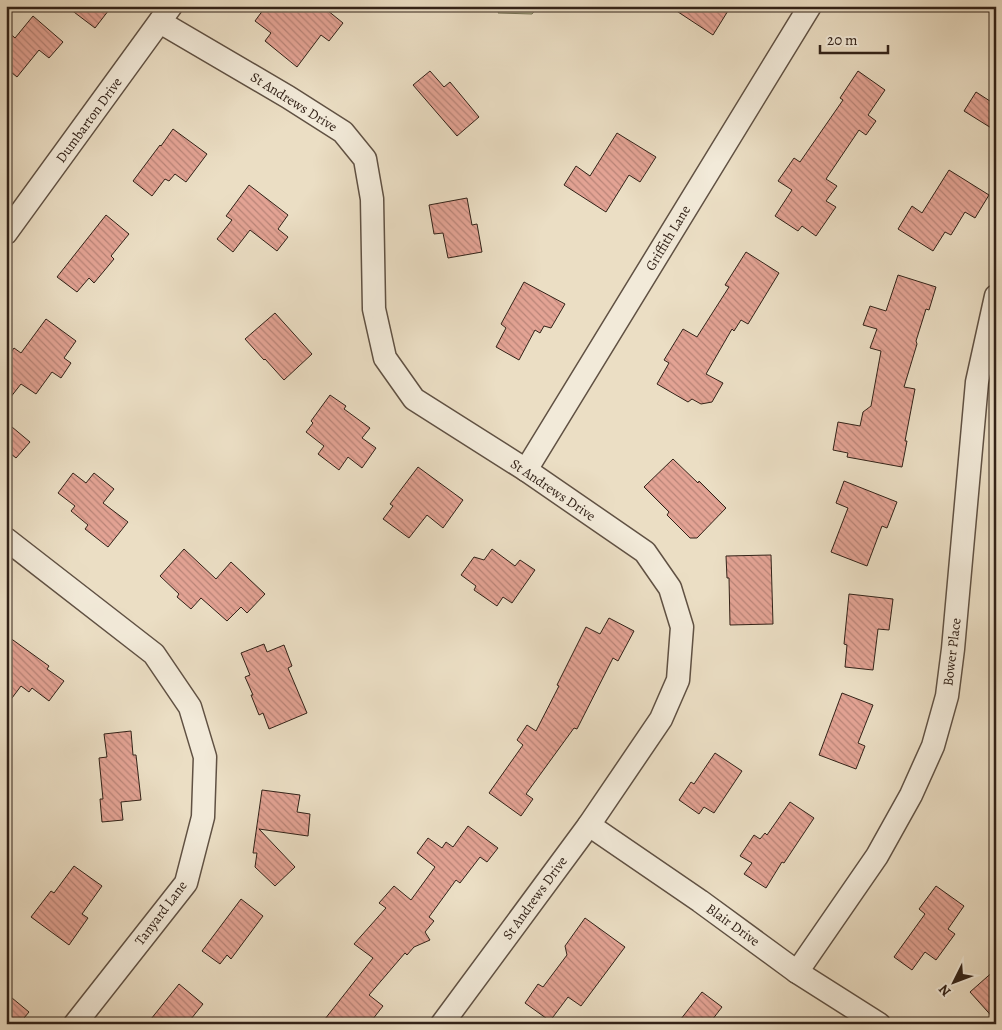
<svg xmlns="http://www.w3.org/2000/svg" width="1002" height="1030" font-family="Alegreya,serif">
  <defs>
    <pattern id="forest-firs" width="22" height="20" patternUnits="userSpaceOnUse" patternTransform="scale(1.25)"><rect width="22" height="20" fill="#bac092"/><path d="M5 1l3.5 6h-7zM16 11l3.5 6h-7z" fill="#a0a57d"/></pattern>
    <pattern id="building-back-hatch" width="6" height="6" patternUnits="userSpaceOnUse" patternTransform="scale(1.25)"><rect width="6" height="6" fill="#e3a394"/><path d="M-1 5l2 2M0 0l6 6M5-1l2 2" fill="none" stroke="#b98478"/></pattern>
  </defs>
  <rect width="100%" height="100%" fill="#ebdec4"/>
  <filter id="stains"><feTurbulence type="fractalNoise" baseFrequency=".004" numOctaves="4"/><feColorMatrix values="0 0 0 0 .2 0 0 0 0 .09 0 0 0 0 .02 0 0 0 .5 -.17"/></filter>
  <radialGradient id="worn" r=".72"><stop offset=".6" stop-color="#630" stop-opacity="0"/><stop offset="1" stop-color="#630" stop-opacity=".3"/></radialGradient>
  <path fill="url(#forest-firs)" stroke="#767155" d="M 502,6 L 539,6 L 532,14 L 498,13 Z"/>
  <g fill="url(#building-back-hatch)" stroke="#322218">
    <path d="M 66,6 L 112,6 L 95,28 Z"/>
    <path d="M 266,6 L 322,6 L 343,23 L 329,41 L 321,35 L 297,67 L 265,41 L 271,33 L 255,21 Z"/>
    <path d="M 669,6 L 731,6 L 713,35 Z"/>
    <path d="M 33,16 L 63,42 L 49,58 L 39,50 L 17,77 L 6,68 L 6,30 L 15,38 Z"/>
    <path d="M 430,71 L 444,87 L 450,82 L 479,117 L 457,136 L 413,85 Z"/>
    <path d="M 858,71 L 885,90 L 868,115 L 876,121 L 866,135 L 859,130 L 826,179 L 837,186 L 826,201 L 836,207 L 816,236 L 802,226 L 798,231 L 775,216 L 792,190 L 778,181 L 794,158 L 800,162 L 843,100 L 840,98 Z"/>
    <path d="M 976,92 L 996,105 L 996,131 L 964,111 Z"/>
    <path d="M 173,129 L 207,154 L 186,182 L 175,174 L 169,181 L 165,179 L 152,196 L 133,181 L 160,145 L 161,146 Z"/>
    <path d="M 617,133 L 656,157 L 640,182 L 629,175 L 606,212 L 564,185 L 576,166 L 590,176 Z"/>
    <path d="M 949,170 L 989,195 L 975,218 L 965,212 L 951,235 L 945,232 L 933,251 L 898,229 L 912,206 L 922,213 Z"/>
    <path d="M 249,185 L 288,215 L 278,229 L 288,237 L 277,251 L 250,230 L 233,252 L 217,239 L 232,220 L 226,216 Z"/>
    <path d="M 467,198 L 472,225 L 477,224 L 482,252 L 448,258 L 443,233 L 434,234 L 429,205 Z"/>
    <path d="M 106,215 L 129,234 L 111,256 L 114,259 L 94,283 L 89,278 L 77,292 L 57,277 Z"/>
    <path d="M 746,252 L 779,273 L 748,324 L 741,320 L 734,331 L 732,329 L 706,374 L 723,383 L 712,402 L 701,404 L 692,399 L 688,402 L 657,384 L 669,363 L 664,360 L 683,329 L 697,337 L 729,287 L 725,285 Z"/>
    <path d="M 898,275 L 936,287 L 929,310 L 926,309 L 916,341 L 917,344 L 904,387 L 915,389 L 905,441 L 907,441 L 902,467 L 847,457 L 848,453 L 833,450 L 838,422 L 860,426 L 863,412 L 871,406 L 881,351 L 870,348 L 877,329 L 863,325 L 870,306 L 886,311 Z"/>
    <path d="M 524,282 L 565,304 L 551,328 L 544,326 L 540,333 L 535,330 L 519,360 L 496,347 L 506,328 L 501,324 Z"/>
    <path d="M 275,313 L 312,354 L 284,380 L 265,359 L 264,360 L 245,339 Z"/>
    <path d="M 46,319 L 76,341 L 64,358 L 71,363 L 61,378 L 52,372 L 36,394 L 21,384 L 6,403 L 6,359 L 14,348 L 21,353 Z"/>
    <path d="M 330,395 L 346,406 L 344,409 L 370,428 L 362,438 L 376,448 L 362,468 L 348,457 L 339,470 L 318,454 L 324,446 L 306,432 L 313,423 L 311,421 Z"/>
    <path d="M 6,422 L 30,442 L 16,458 L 6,450 Z"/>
    <path d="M 673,459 L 698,483 L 699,481 L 726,508 L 697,538 L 690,538 L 667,515 L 669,512 L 644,487 Z"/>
    <path d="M 418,467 L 463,500 L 443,528 L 427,515 L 409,538 L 383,519 L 393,506 L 390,504 Z"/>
    <path d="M 73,473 L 86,483 L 94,473 L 114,489 L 103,503 L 128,522 L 108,547 L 85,529 L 88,525 L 71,511 L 75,506 L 58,493 Z"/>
    <path d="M 844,481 L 897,502 L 887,528 L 882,526 L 867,566 L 831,552 L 848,508 L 836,503 Z"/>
    <path d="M 184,549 L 216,579 L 231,562 L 265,594 L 247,613 L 241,607 L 227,621 L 201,598 L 191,609 L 177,597 L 179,594 L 160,576 Z"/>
    <path d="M 492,549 L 515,566 L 520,560 L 535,570 L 512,603 L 503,597 L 497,606 L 474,590 L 476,586 L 461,575 L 474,557 L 484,560 Z"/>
    <path d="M 771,555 L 773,624 L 730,625 L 729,578 L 727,578 L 726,556 Z"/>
    <path d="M 849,594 L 893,599 L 889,630 L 878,629 L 873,670 L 845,667 L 847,645 L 844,644 Z"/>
    <path d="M 609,618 L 634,631 L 618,661 L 613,658 L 577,729 L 574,728 L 526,794 L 533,799 L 521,816 L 489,793 L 523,745 L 517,740 L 527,725 L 536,731 L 559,686 L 557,685 L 586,627 L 600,634 Z"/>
    <path d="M 6,635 L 49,666 L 47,669 L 64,681 L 49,701 L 32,688 L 29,692 L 21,686 L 6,706 Z"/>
    <path d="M 264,644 L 267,652 L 284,645 L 292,666 L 288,668 L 307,713 L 269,729 L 263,713 L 259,715 L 251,695 L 253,695 L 245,677 L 250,675 L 241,653 Z"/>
    <path d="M 842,693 L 873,705 L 858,743 L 865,746 L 856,769 L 819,755 Z"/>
    <path d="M 131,731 L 133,755 L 136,755 L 141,800 L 121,802 L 123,820 L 102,822 L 100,799 L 103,799 L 99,758 L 107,757 L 104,734 Z"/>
    <path d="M 715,753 L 742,771 L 714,813 L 704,807 L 699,814 L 679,800 L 691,782 L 694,784 Z"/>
    <path d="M 262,790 L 300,795 L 297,812 L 310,814 L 308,836 L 259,829 L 295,867 L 275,886 L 255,867 L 257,853 L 253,853 Z"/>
    <path d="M 790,802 L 814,818 L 784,863 L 782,862 L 766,888 L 744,874 L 752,863 L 740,856 L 754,835 L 760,839 L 765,833 L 767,835 Z"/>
    <path d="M 468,826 L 498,848 L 487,862 L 480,857 L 460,883 L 456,880 L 429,917 L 434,921 L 425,932 L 430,940 L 414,947 L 407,955 L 405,953 L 369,995 L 383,1006 L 369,1024 L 321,1024 L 373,958 L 354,944 L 386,908 L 379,903 L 394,886 L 411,900 L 435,867 L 417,853 L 428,838 L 442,848 L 446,842 L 453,847 Z"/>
    <path d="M 74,866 L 102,886 L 82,914 L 88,918 L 69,945 L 31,917 L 51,891 L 54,893 Z"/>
    <path d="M 936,886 L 964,906 L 948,929 L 955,934 L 936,960 L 925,952 L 912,970 L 894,957 L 925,914 L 919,909 Z"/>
    <path d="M 241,899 L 263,916 L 231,959 L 227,955 L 220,964 L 202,951 Z"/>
    <path d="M 585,918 L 625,947 L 581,1006 L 568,997 L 550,1021 L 525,1003 L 538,984 L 543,987 L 567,955 L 565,946 Z"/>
    <path d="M 996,969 L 996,1021 L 970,992 Z"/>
    <path d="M 179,984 L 203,1004 L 187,1024 L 147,1024 Z"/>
    <path d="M 702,992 L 722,1007 L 709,1024 L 677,1024 Z"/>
    <path d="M 6,993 L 29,1012 L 19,1024 L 6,1024 Z"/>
  </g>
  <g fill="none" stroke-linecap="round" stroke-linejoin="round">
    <defs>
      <g id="minor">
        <path d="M 160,22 L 288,97 L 343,132 L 365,159 L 372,199 L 374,309 L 385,358 L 414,399 L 526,470 L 645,552 L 670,588 L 682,627 L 678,680 L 661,719 L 589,825 L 442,1024"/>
        <path d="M 6,233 L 171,6"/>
        <path d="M 526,470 L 810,6"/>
        <path d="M 6,539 L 154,654 L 190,707 L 205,757 L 203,817 L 186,883 L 75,1024"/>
        <path d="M 589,825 L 700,901 L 797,972 L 879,1024"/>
        <path d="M 797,972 L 877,856 L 911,795 L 933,746 L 947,696 L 953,649 L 977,382 L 996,296"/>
      </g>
    </defs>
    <use href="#minor" stroke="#605143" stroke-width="25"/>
    <use href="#minor" stroke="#f2ead9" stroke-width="22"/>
  </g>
  <g text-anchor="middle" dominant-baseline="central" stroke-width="5" stroke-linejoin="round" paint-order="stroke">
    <g font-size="14" fill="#322218" stroke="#f2ead9">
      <text transform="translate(294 102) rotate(32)">St Andrews Drive</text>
      <text transform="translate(89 120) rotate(-54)">Dumbarton Drive</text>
      <text transform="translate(668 238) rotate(-59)">Griffith Lane</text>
      <text transform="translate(553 490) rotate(34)">St Andrews Drive</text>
      <text transform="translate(952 652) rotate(-83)">Bower Place</text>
      <text transform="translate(535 898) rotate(-54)">St Andrews Drive</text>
      <text transform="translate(161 913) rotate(-53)">Tanyard Lane</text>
      <text transform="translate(733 925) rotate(36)">Blair Drive</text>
    </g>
  </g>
  <rect width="1002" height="1030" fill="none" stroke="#ebdec4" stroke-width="25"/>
  <rect x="8" y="8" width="987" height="1015" fill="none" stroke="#322218" stroke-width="2.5"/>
  <rect x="12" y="12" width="977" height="1005" fill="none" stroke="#322218"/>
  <g transform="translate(954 982) rotate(228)" stroke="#f2ead9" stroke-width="4" paint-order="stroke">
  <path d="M0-4L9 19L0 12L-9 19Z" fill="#322218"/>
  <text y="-8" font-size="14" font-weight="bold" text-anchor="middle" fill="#322218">N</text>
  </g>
  <path d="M820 45v8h68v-8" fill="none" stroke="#322218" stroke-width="2.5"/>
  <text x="827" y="45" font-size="15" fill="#322218" stroke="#f2ead9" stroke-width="4" paint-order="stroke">20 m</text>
  <rect width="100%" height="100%" filter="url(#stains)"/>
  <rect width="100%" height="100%" fill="url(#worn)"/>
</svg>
